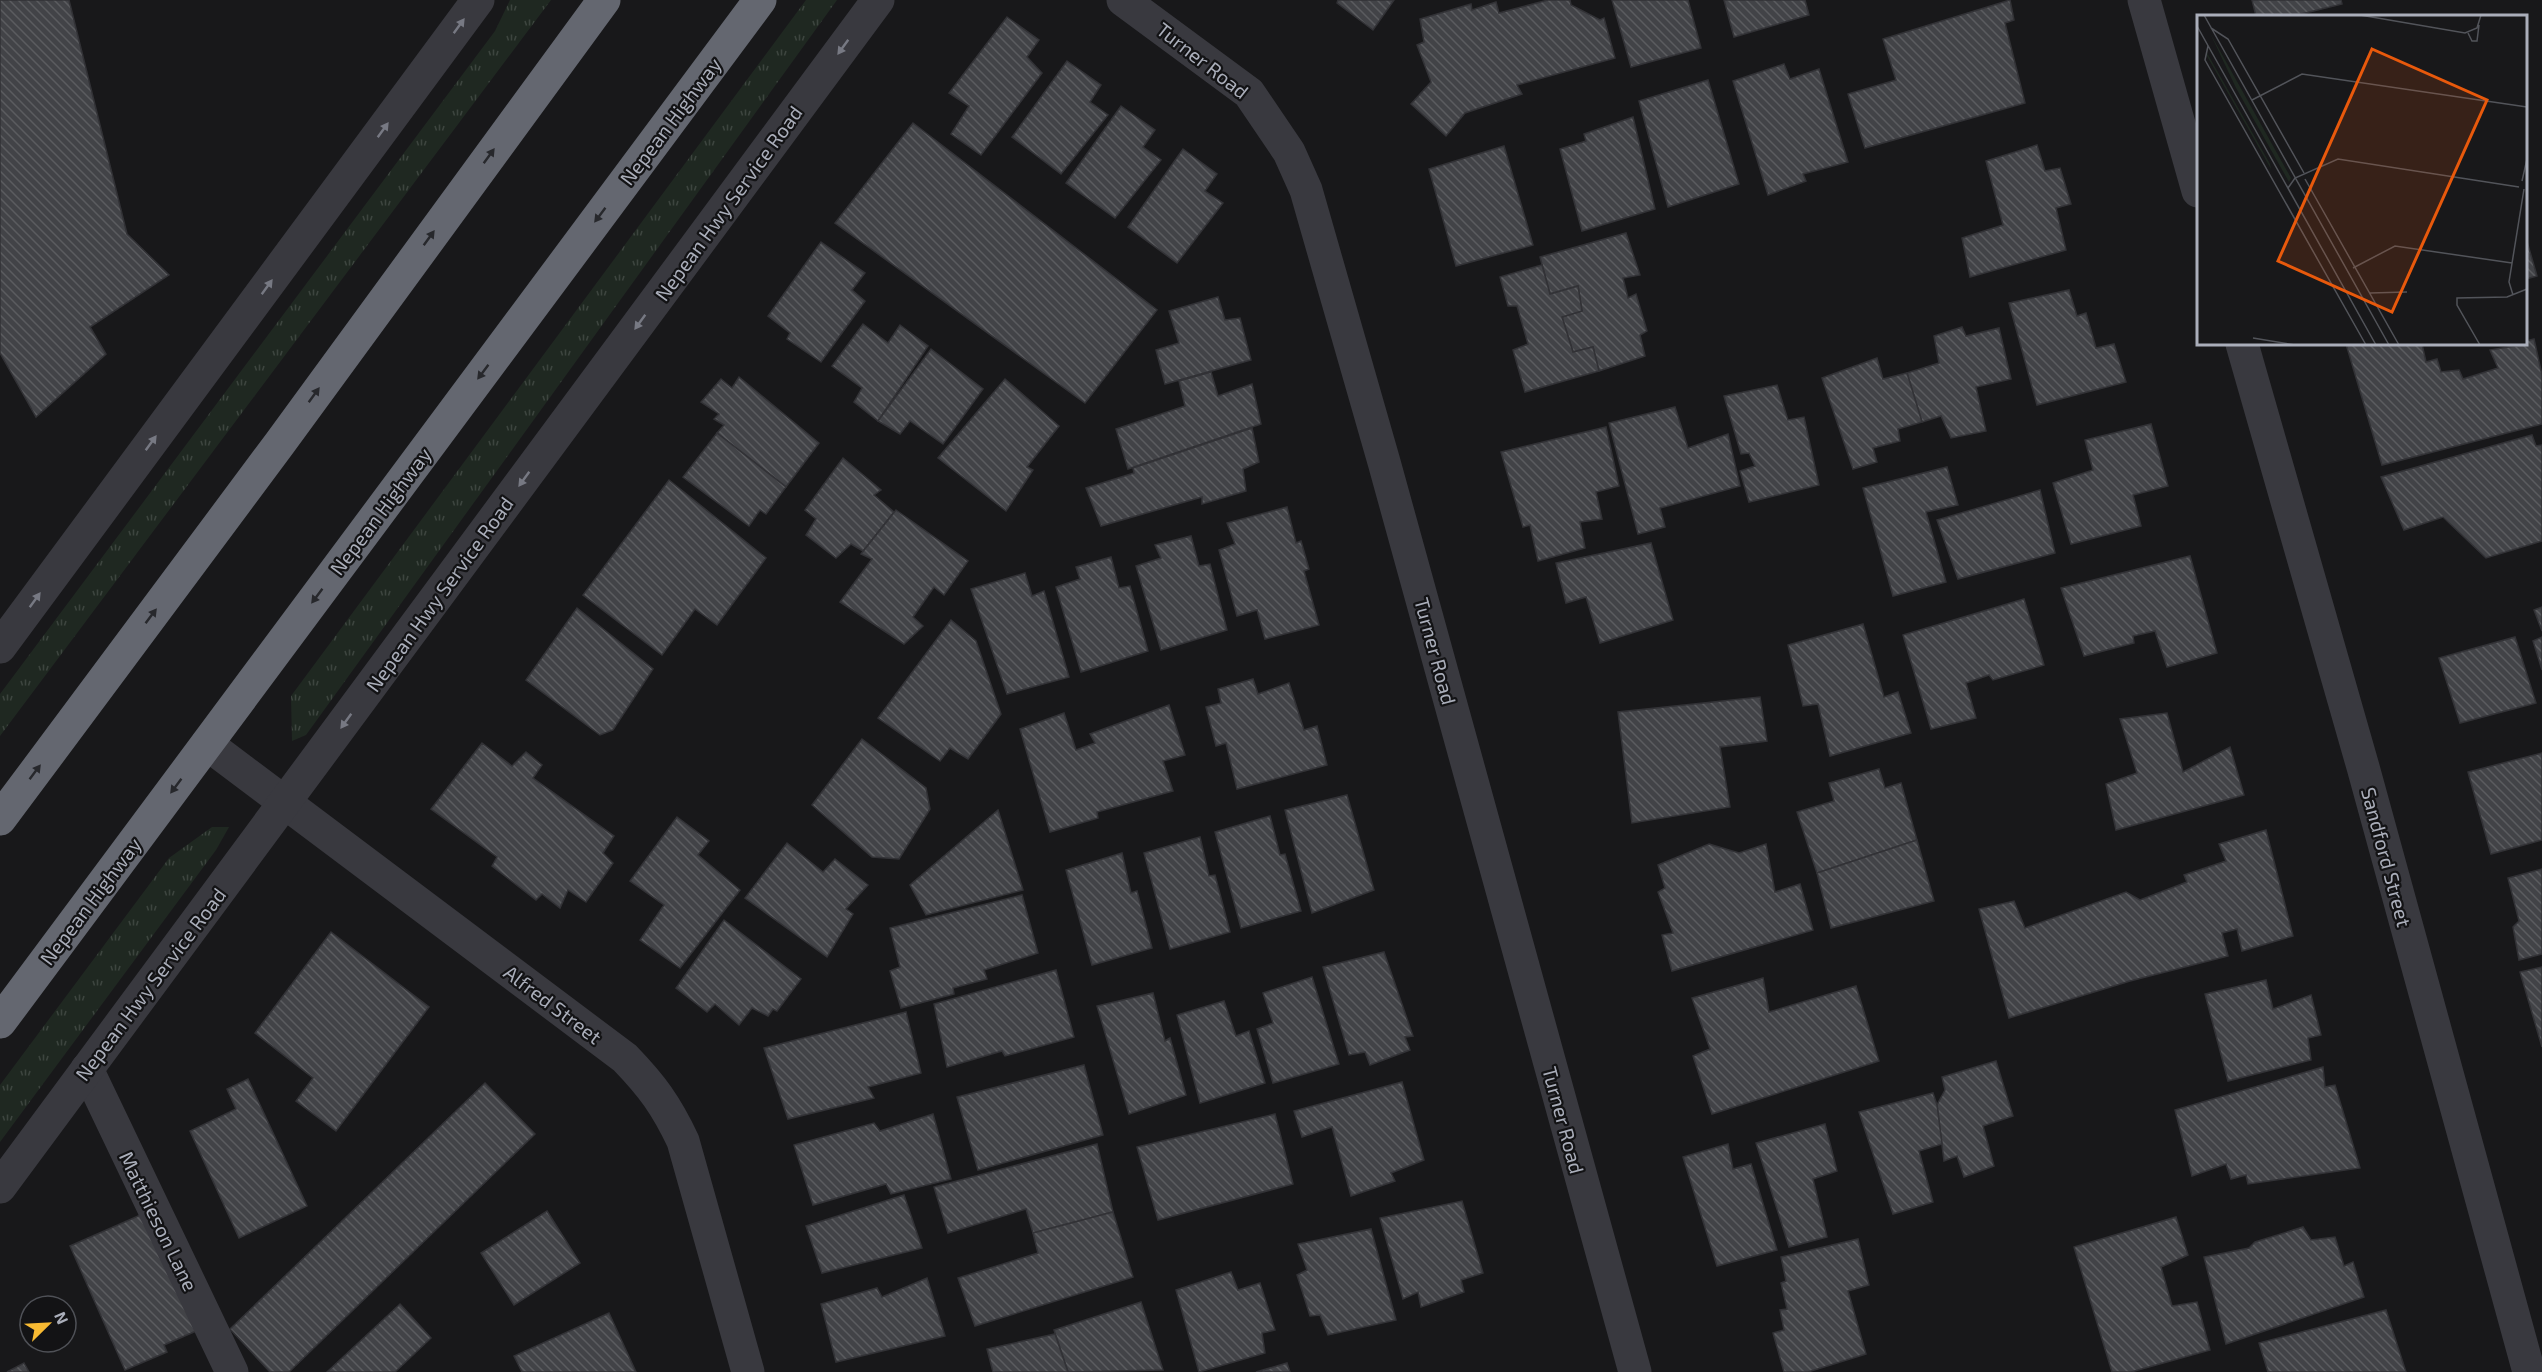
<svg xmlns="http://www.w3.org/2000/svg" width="2542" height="1372" font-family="'Exo 2',sans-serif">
  <defs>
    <pattern id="grass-tufts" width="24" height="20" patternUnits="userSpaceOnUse" patternTransform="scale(1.5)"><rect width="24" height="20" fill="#1f2821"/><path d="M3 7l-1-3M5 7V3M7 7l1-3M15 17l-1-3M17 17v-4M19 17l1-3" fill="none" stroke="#3d453f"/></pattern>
    <pattern id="building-back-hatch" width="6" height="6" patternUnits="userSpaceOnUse" patternTransform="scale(1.5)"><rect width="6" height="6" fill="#424347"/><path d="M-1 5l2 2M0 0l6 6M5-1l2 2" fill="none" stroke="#5b5c5f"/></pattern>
  </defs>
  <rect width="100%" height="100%" fill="#18181a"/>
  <g fill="url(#grass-tufts)">
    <path d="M 510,0 L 551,0 L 0,736 L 0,694 L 495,31 Z"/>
    <path d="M 806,0 L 837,0 L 306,735 L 292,741 L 291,696 Z"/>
    <path d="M 212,827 L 229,827 L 216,850 L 0,1142 L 0,1085 L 169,858 Z"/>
  </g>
  <g fill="url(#building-back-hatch)" stroke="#323236" stroke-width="1.5">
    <path d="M 0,0 L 69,0 L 127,234 L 169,275 L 90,327 L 106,354 L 36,417 L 0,353 Z"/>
    <path d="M 1338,0 L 1394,0 L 1373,30 L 1337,3 Z"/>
    <path d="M 1548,0 L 1570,0 L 1571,5 L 1600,20 L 1604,18 L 1615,58 L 1517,85 L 1522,94 L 1465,113 L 1446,136 L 1411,104 L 1431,82 L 1417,45 L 1424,42 L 1420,19 L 1471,4 L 1472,10 L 1496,2 L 1499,13 Z"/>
    <path d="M 1612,0 L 1688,0 L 1701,48 L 1631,67 Z"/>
    <path d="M 1724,0 L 1805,0 L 1809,15 L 1734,37 Z"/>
    <path d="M 2010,0 L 2014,20 L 2005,23 L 2025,103 L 1865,148 L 1848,94 L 1896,80 L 1883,39 Z"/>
    <path d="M 2252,0 L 2341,0 L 2342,4 L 2293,16 L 2256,16 Z"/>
    <path d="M 1007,17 L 1039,40 L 1027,57 L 1042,73 L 981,155 L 951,134 L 969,106 L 949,93 Z"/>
    <path d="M 1067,61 L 1101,85 L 1090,102 L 1108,115 L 1061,174 L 1012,137 Z"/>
    <path d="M 1784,64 L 1790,79 L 1819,69 L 1848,162 L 1803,174 L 1806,181 L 1768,195 L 1733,81 Z"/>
    <path d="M 1708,80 L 1739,184 L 1668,207 L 1639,101 Z"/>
    <path d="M 1121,106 L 1155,130 L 1143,147 L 1161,160 L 1115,218 L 1066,183 Z"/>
    <path d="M 1633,117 L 1655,209 L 1582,231 L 1560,149 L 1586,141 L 1584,134 Z"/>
    <path d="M 913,123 L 1157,310 L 1085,403 L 835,223 Z"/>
    <path d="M 2037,145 L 2045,171 L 2060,168 L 2071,204 L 2056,208 L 2066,250 L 1970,277 L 1962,238 L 2003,225 L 1986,161 Z"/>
    <path d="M 1504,146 L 1533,245 L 1456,266 L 1429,169 Z"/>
    <path d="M 1183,149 L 1217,174 L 1205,191 L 1223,203 L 1177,263 L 1128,227 Z"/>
    <path d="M 1626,233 L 1640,275 L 1623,278 L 1628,298 L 1636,294 L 1647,331 L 1640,335 L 1645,356 L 1599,371 L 1593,347 L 1573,352 L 1562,317 L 1582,311 L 1578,286 L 1550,294 L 1540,257 Z"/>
    <path d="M 2526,238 L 2537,276 L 2526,279 Z"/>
    <path d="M 821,242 L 865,273 L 852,290 L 865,301 L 821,362 L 787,339 L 790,333 L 768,316 Z"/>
    <path d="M 1542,265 L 1550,294 L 1578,286 L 1582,311 L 1562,317 L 1573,352 L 1593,347 L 1599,371 L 1525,392 L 1513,350 L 1528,344 L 1517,306 L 1508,306 L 1500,277 Z"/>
    <path d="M 2069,290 L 2077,316 L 2086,313 L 2096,348 L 2114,344 L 2126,382 L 2037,405 L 2009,303 Z"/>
    <path d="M 1218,297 L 1225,320 L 1240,318 L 1251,360 L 1165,384 L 1156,350 L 1179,343 L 1169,311 Z"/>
    <path d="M 863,324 L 888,343 L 900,325 L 928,346 L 878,421 L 854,402 L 862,388 L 832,366 Z"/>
    <path d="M 1962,327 L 1966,336 L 1999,328 L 2011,379 L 1976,387 L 1986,431 L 1951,438 L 1941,416 L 1922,422 L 1907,373 L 1939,363 L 1934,336 Z"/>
    <path d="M 2534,339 L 2542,375 L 2542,424 L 2382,465 L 2346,344 L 2422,344 L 2426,362 L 2437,359 L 2441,372 L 2459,370 L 2463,379 L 2498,368 L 2490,350 L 2526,344 L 2526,341 Z"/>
    <path d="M 931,349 L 983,389 L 943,444 L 910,421 L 900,434 L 878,421 Z"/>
    <path d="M 1877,358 L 1883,379 L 1907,373 L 1922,422 L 1898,429 L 1900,441 L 1873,448 L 1877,462 L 1853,469 L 1822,378 Z"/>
    <path d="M 1211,372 L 1218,396 L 1252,384 L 1261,424 L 1128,469 L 1116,429 L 1185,406 L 1179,381 Z"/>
    <path d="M 739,377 L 819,443 L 786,487 L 717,433 L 724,425 L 714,419 L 719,414 L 701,402 L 721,379 L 732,388 Z"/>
    <path d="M 1005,379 L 1059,426 L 1027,467 L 1033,470 L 1006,511 L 938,458 Z"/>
    <path d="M 1777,385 L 1788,420 L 1804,417 L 1819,485 L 1749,502 L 1740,471 L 1755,466 L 1749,453 L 1741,454 L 1724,396 Z"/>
    <path d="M 1675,407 L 1688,448 L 1728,434 L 1740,486 L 1660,508 L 1665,527 L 1638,534 L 1609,423 Z"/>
    <path d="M 2151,424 L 2168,486 L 2133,495 L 2141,526 L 2071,544 L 2053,483 L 2093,470 L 2085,440 Z"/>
    <path d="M 1606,427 L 1619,486 L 1596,492 L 1602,519 L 1580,522 L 1585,548 L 1538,561 L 1530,525 L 1523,527 L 1501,452 Z"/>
    <path d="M 1252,428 L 1259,462 L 1243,469 L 1246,491 L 1202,504 L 1202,497 L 1101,526 L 1086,488 L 1134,473 L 1133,468 Z"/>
    <path d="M 717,433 L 786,487 L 766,514 L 760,510 L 749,526 L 683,477 Z"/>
    <path d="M 2532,435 L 2536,446 L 2542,445 L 2542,541 L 2486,558 L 2443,517 L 2404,530 L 2381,477 Z"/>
    <path d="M 843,458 L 881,490 L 874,495 L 894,512 L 863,551 L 851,544 L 836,558 L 806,535 L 816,519 L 805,510 Z"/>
    <path d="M 1947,467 L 1958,505 L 1926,512 L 1946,582 L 1893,596 L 1863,488 Z"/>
    <path d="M 669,480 L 766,558 L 717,625 L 695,609 L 662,655 L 583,595 Z"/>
    <path d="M 2040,490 L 2055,553 L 1958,579 L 1937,520 Z"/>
    <path d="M 1287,507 L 1296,543 L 1301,541 L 1309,569 L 1304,571 L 1319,625 L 1265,639 L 1257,610 L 1237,616 L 1219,550 L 1235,544 L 1227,523 Z"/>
    <path d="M 896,510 L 968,561 L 944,595 L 934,587 L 913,617 L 923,626 L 904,644 L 840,602 L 872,559 L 861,554 Z"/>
    <path d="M 1191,536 L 1199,566 L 1210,564 L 1227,630 L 1161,650 L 1136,566 L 1161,558 L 1155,545 Z"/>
    <path d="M 1651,543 L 1673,620 L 1600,643 L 1586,597 L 1566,603 L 1556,563 Z"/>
    <path d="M 2190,556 L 2217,653 L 2167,667 L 2155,631 L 2133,636 L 2134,643 L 2084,656 L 2061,588 Z"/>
    <path d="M 1111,557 L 1119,588 L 1130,586 L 1148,651 L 1081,672 L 1056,587 L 1080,579 L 1076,567 Z"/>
    <path d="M 1025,573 L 1032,596 L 1044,591 L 1069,677 L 1007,694 L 971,589 Z"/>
    <path d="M 2024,599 L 2044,665 L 1993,680 L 1989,675 L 1966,683 L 1976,718 L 1931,729 L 1903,635 Z"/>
    <path d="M 2542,607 L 2542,631 L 2534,610 Z"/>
    <path d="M 577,608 L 653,669 L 613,730 L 600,735 L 526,680 Z"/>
    <path d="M 951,620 L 976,641 L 1001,714 L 968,759 L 950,748 L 940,761 L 878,718 Z"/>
    <path d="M 1863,624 L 1884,697 L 1898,692 L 1911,733 L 1830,756 L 1818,704 L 1803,706 L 1788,645 Z"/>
    <path d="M 2515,637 L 2536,703 L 2460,723 L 2439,658 Z"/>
    <path d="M 2542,637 L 2542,670 L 2533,641 Z"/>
    <path d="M 1253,679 L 1258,694 L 1289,683 L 1304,730 L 1317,726 L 1327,765 L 1237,789 L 1226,743 L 1216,746 L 1206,707 L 1221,703 L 1218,689 Z"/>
    <path d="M 1760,697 L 1767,741 L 1720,747 L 1730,807 L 1632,823 L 1618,712 Z"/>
    <path d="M 1169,705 L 1185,755 L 1163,761 L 1173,791 L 1097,812 L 1098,818 L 1050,832 L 1020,729 L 1064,713 L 1076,750 L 1095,743 L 1090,734 Z"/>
    <path d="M 2167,713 L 2183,772 L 2230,747 L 2244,795 L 2116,830 L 2106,784 L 2137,773 L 2120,719 Z"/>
    <path d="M 862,739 L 926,788 L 930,809 L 899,859 L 872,857 L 812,805 Z"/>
    <path d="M 482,743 L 512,766 L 526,752 L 542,765 L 533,778 L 614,836 L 603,853 L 613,863 L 586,902 L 568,890 L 560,908 L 542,894 L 536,900 L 492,866 L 497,857 L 431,809 Z"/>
    <path d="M 2542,753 L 2542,840 L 2491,854 L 2468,772 Z"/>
    <path d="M 1879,769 L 1885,788 L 1901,783 L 1917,840 L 1817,873 L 1797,812 L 1834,801 L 1829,783 Z"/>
    <path d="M 1347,795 L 1374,890 L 1312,913 L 1285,810 Z"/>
    <path d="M 998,810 L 1023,890 L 926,915 L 910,885 Z"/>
    <path d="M 1270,816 L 1280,855 L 1285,854 L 1301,911 L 1241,928 L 1215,832 Z"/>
    <path d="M 677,817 L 709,841 L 698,855 L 740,890 L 680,968 L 640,940 L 664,905 L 630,881 Z"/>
    <path d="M 2266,830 L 2293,936 L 2242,951 L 2237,929 L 2222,933 L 2228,956 L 2130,981 L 2009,1018 L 1979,909 L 2014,901 L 2025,928 L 2126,892 L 2140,900 L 2187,882 L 2184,875 L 2226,861 L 2219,844 Z"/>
    <path d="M 1200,837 L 1209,876 L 1215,875 L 1230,932 L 1170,949 L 1144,853 Z"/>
    <path d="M 1917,840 L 1934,901 L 1831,928 L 1817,873 Z"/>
    <path d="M 787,843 L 823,872 L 835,859 L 868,885 L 846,909 L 853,914 L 827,957 L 745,898 Z"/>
    <path d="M 1709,844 L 1739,853 L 1766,844 L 1775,892 L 1800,884 L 1813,930 L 1672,971 L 1662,935 L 1673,933 L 1658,892 L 1665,888 L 1658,865 Z"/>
    <path d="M 1122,853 L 1131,893 L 1137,891 L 1152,948 L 1092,965 L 1066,870 Z"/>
    <path d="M 2542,869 L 2542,954 L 2519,960 L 2513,927 L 2519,921 L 2508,878 Z"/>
    <path d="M 1022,895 L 1038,953 L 984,970 L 987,979 L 953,988 L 954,994 L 901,1008 L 890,971 L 900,967 L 890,928 Z"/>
    <path d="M 724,920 L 801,979 L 777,1011 L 773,1009 L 768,1016 L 752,1008 L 739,1025 L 715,1004 L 707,1012 L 676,988 Z"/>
    <path d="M 331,932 L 429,1007 L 336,1131 L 296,1101 L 313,1078 L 255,1033 Z"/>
    <path d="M 1384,952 L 1413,1036 L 1405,1037 L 1410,1050 L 1370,1065 L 1365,1052 L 1349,1055 L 1323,967 Z"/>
    <path d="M 2542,967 L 2542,1047 L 2520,972 Z"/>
    <path d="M 1056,970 L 1074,1037 L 1005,1056 L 1002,1051 L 947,1067 L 934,1004 Z"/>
    <path d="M 1312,977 L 1339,1064 L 1273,1083 L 1257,1029 L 1273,1023 L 1263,993 Z"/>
    <path d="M 1763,978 L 1769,1012 L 1856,986 L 1879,1061 L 1712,1114 L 1693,1056 L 1710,1049 L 1692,998 Z"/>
    <path d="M 2266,980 L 2273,1009 L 2311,995 L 2321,1035 L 2308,1038 L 2311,1060 L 2228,1081 L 2205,994 Z"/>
    <path d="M 1153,993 L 1165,1041 L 1170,1038 L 1186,1095 L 1129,1114 L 1097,1006 Z"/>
    <path d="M 1224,1001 L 1236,1036 L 1249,1031 L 1265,1083 L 1200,1103 L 1177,1015 Z"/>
    <path d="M 906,1012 L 921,1073 L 868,1087 L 874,1098 L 788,1119 L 764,1048 Z"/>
    <path d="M 1996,1061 L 2013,1116 L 1983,1126 L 1994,1166 L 1964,1177 L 1957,1156 L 1944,1161 L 1937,1105 L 1945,1090 L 1942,1077 Z"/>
    <path d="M 1084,1065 L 1103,1135 L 978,1170 L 957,1097 Z"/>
    <path d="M 2323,1067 L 2325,1087 L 2335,1085 L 2360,1168 L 2248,1184 L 2246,1175 L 2231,1179 L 2226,1164 L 2192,1176 L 2175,1110 Z"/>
    <path d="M 248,1079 L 307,1206 L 239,1238 L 190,1131 L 236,1109 L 227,1089 Z"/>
    <path d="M 1402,1082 L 1424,1160 L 1391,1173 L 1395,1181 L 1351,1196 L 1332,1127 L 1302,1137 L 1294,1111 Z"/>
    <path d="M 485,1083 L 535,1134 L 289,1372 L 270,1372 L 230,1329 Z"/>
    <path d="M 1933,1093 L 1937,1105 L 1942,1144 L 1919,1151 L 1933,1202 L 1893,1214 L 1859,1112 Z"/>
    <path d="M 933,1114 L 951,1179 L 891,1194 L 886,1184 L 813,1205 L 794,1145 L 874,1123 L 880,1131 Z"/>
    <path d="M 1275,1114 L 1293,1184 L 1158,1220 L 1137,1147 Z"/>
    <path d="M 1825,1124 L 1837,1171 L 1813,1179 L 1827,1237 L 1789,1247 L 1756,1143 Z"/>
    <path d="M 1097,1144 L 1113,1212 L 1033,1233 L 1026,1209 L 948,1233 L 934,1187 Z"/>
    <path d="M 1728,1144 L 1733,1169 L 1751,1164 L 1777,1250 L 1717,1266 L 1683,1157 Z"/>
    <path d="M 904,1195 L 922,1248 L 822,1273 L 806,1226 Z"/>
    <path d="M 1462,1201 L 1483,1273 L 1461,1280 L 1464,1292 L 1421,1307 L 1418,1292 L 1403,1299 L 1380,1218 Z"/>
    <path d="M 547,1211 L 580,1263 L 514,1305 L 481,1253 Z"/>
    <path d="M 1113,1212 L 1133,1277 L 975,1326 L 958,1278 L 1038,1253 L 1033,1233 Z"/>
    <path d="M 145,1213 L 196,1331 L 164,1345 L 167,1352 L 125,1370 L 70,1246 Z"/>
    <path d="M 2176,1217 L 2188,1255 L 2161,1267 L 2172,1306 L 2197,1302 L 2210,1350 L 2131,1372 L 2112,1372 L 2074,1247 Z"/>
    <path d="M 2303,1227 L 2311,1240 L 2335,1237 L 2344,1266 L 2353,1262 L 2364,1297 L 2226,1344 L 2204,1257 L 2249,1248 L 2255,1242 Z"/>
    <path d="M 1371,1229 L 1396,1320 L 1328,1335 L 1320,1315 L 1310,1316 L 1297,1275 L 1307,1270 L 1298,1244 Z"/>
    <path d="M 1858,1239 L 1869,1285 L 1848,1291 L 1866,1354 L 1808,1372 L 1784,1372 L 1773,1333 L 1784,1330 L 1780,1310 L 1787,1309 L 1781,1283 L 1786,1281 L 1781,1257 Z"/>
    <path d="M 1231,1272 L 1238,1290 L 1260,1283 L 1275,1330 L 1262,1333 L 1265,1353 L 1199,1372 L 1176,1290 Z"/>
    <path d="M 927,1278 L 945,1336 L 836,1362 L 821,1304 L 877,1288 L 882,1297 Z"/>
    <path d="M 1141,1302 L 1163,1370 L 1068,1372 L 1054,1330 Z"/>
    <path d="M 400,1304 L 431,1338 L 395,1372 L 327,1372 Z"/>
    <path d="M 2386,1310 L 2406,1372 L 2268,1372 L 2259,1343 Z"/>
    <path d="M 609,1313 L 636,1372 L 522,1372 L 514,1356 Z"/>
    <path d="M 1055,1334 L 1068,1372 L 993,1372 L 987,1349 Z"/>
    <path d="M 24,1363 L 29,1372 L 7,1372 Z"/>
    <path d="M 1287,1363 L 1290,1372 L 1256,1372 Z"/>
  </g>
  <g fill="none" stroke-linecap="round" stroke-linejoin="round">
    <g stroke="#39393f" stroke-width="33">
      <path d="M 1123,0 L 1249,93 L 1289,152 L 1306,190 L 1384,462 L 1635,1372"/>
      <path d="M 2144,0 L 2198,191"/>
      <path d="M 2242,344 L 2363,767 L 2529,1372"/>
      <path d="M 0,647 L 478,0"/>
      <path d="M 207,744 L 625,1058 C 652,1086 666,1105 683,1141 L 748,1372"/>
      <path d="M 87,1069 L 232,1372"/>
      <path d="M 0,1187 L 878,0"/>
    </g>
    <g stroke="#646770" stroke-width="33">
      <path d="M 0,819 L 280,443 L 604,0"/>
      <path d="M 0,1022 L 760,0"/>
    </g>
  </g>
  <defs><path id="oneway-solid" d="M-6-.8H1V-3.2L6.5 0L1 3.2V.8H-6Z" transform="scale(1.5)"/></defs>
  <g fill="#777983">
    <use href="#oneway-solid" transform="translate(459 26) rotate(-54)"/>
    <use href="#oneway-solid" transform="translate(843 47) rotate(126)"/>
    <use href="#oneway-solid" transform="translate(383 130) rotate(-54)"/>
    <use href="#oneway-solid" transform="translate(267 287) rotate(-54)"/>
    <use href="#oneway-solid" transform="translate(640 322) rotate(126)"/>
    <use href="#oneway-solid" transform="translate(151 443) rotate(-54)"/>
    <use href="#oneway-solid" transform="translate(524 479) rotate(126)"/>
    <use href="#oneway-solid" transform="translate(35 600) rotate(-54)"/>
    <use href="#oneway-solid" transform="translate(346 721) rotate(126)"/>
  </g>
  <g fill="#27282c">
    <use href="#oneway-solid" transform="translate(489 156) rotate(-54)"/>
    <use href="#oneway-solid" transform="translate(600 215) rotate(127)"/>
    <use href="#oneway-solid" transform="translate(429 238) rotate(-54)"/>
    <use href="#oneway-solid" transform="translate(483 372) rotate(127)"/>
    <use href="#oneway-solid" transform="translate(314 395) rotate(-54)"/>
    <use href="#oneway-solid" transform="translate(317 596) rotate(127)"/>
    <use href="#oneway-solid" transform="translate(151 616) rotate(-53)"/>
    <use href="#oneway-solid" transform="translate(35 772) rotate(-53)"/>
    <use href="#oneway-solid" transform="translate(176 786) rotate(127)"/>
  </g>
  <g text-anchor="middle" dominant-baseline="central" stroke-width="4.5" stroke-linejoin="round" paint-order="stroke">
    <g font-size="20" fill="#aaaeba" stroke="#131315">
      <text transform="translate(1203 60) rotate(38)">Turner Road</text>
      <text transform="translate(670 121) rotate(-53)">Nepean Highway</text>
      <text transform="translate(728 203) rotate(-54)">Nepean Hwy Service Road</text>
      <text transform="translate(380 511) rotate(-53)">Nepean Highway</text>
      <text transform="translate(439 594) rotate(-54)">Nepean Hwy Service Road</text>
      <text transform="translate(1436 651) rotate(75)">Turner Road</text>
      <text transform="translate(2387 857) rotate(75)">Sandford Street</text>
      <text transform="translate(90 901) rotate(-53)">Nepean Highway</text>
      <text transform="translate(150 984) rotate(-53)">Nepean Hwy Service Road</text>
      <text transform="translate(553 1004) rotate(37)">Alfred Street</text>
      <text transform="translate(1564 1120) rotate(75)">Turner Road</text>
      <text transform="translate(159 1221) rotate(64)">Matthieson Lane</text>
    </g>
  </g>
  <g transform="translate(2197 15)">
    <rect width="330" height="330" fill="#18181a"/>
    <path d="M 13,18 L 94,163 L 92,167 L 39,73 ZM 10,38 L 73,149 L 74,154 L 10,41 Z" fill="#1f2821"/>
    <path fill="none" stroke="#52545a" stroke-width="1.5" d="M 7,0 L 192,330M 163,0 L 268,18 L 280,13 L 284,0M 0,11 L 179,330M 14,13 L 31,24 L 107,158M 271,18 L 275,26 L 280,26 L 282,10M 11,31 L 8,45 L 169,330M 55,85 L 105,59 L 330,92M 108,164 L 202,330M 325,166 L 330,144M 91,173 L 98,163 L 141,144 L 322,172M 156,253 L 198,231 L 315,248M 173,278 L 210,277M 316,280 L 312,267 L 327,174M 56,323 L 98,330M 283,330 L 260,290 L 260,283 L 310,282 L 330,274"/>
    <path fill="#e8590c" fill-opacity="0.15" stroke="#e8590c" stroke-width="3" d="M 175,34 L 290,85 L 195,297 L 81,246 Z"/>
    <rect width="330" height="330" fill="none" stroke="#aaaeba" stroke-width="3"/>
  </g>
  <g transform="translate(48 1324) rotate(66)"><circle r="28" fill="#131315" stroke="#4f5157" stroke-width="1.5"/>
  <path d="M0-4.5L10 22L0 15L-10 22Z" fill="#f8ba32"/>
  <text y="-9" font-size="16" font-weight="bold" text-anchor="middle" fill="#aaaeba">N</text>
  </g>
</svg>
